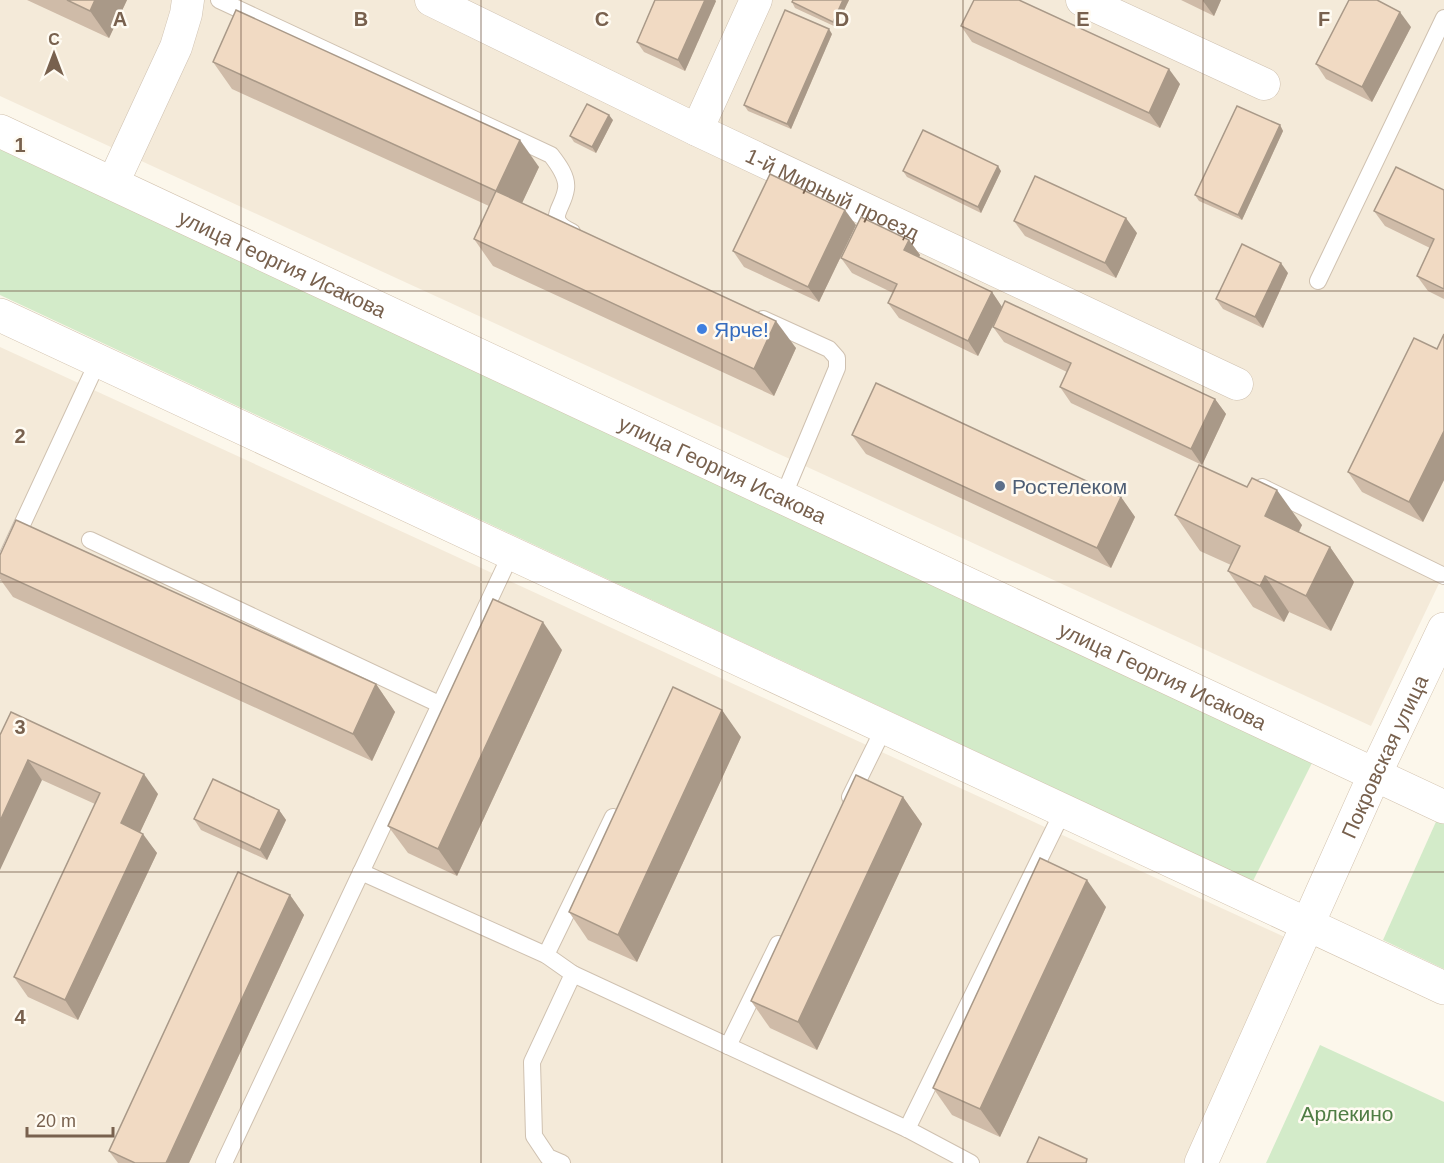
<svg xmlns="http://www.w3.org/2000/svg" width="1444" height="1163" font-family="Helvetica,sans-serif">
  <rect width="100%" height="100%" fill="#fcf7eb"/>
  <g fill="#f4ead9">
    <path d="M 0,0 L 1444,0 L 1444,573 L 1371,726 L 0,96 Z"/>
    <path d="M 0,347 L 1291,940 L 1185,1163 L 0,1163 Z"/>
  </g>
  <g fill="#d3ebc9">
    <path d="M 0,147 L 1313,761 L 1253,881 L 0,295 Z"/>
    <path d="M 1439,815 L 1444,817 L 1444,969 L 1383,940 Z"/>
    <path d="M 1320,1045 L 1444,1102 L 1444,1163 L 1266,1163 Z"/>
  </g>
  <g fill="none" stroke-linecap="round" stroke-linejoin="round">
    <defs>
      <g id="lane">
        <path d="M 219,0 L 551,155 C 558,164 568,177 566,189 C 563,210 544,219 572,232"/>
        <path d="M 1318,281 L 1444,18"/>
        <path d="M 763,319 L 829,349 L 837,358 L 837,368 L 783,497"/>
        <path d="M 1262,487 L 1444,576"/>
        <path d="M 90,540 L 441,705"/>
        <path d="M 0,572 L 98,361"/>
        <path d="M 850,797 L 884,728"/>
        <path d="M 361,872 L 546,955 L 573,974 L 907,1129 L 971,1163"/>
        <path d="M 546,955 L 613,817"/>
        <path d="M 728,1046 L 778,944"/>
        <path d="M 907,1129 L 1063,811"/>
        <path d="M 224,1163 L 511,554"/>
        <path d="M 562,1163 L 548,1157 L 534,1136 L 532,1062 L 573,974"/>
      </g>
      <g id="street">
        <path id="s1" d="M 431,0 L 697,130 L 1237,384"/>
        <path d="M 1082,0 L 1264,84"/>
        <path d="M 697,130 L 756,0"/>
        <path d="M 113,183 L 176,47 L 186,14 L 188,0"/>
      </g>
      <g id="secondary">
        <path id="s2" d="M 0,131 L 1444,807"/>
        <path d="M 0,315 L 1444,988"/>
        <path id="s3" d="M 1201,1163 L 1374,776 L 1444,629"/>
      </g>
    </defs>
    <use href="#lane" stroke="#cfc1b0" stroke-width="18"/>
    <use href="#street" stroke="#cfc1b0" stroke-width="33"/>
    <use href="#secondary" stroke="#d2c2ae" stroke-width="34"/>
    <use href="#lane" stroke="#fff" stroke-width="16"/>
    <use href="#street" stroke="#fff" stroke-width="32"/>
    <use href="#secondary" stroke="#fff" stroke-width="33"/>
  </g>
  <g fill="#cfbba8">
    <path d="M 27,0 L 127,0 L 109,38 Z"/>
    <path d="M 655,0 L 715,0 L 716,1 L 685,71 L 644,52 L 637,42 Z"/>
    <path d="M 849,0 L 836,27 L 795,8 L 792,2 Z"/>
    <path d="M 1181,0 L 1221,0 L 1214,16 Z"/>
    <path d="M 961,26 L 1180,84 L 1160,128 L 972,42 Z"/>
    <path d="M 1411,27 L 1372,102 L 1326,79 L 1316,64 Z"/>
    <path d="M 832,34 L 791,129 L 748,111 L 744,105 Z"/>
    <path d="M 213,62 L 539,167 L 522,203 L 796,348 L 774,396 L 493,266 L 474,239 L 489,206 L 232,89 Z"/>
    <path d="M 613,120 L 596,153 L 574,142 L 570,136 Z"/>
    <path d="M 1280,125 L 1283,131 L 1242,220 L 1199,201 L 1195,195 Z"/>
    <path d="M 903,171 L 1001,171 L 981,213 L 907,177 Z"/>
    <path d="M 1444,190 L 1444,299 L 1428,291 L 1417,276 L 1430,248 L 1385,226 L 1374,211 Z"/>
    <path d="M 1014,221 L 1137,233 L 1116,278 L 1025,236 Z"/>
    <path d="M 856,225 L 819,302 L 744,267 L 733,251 Z"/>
    <path d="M 909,240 L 920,255 L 919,257 L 992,292 L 1002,307 L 978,356 L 899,318 L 888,303 L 893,293 L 852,273 L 841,258 Z"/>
    <path d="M 1288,273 L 1263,328 L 1223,309 L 1216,299 Z"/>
    <path d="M 993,327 L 1215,399 L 1226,414 L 1202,465 L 1071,403 L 1060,387 L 1067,372 L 1004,342 Z"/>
    <path d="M 1444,334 L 1444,480 L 1423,522 L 1362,492 L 1348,472 L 1437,349 Z"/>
    <path d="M 852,435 L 1121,497 L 1135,517 L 1111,568 L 866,454 Z"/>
    <path d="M 1175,515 L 1302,525 L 1299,532 L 1330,547 L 1354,582 L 1331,631 L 1289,612 L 1284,622 L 1253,607 L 1228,571 L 1231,565 L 1200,551 Z"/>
    <path d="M 0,555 L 376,684 L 395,712 L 372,761 L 13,597 L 0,579 Z"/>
    <path d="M 562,650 L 457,876 L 408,853 L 388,826 Z"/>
    <path d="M 0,735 L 158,794 L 140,832 L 157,853 L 78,1020 L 28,997 L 14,977 L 95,804 L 42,780 Z"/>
    <path d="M 741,737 L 637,962 L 588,940 L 569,912 Z"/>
    <path d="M 903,797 L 922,824 L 817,1050 L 770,1028 L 751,1001 Z"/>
    <path d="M 279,810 L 286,820 L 267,860 L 201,830 L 194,819 Z"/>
    <path d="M 290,895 L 304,915 L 189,1163 L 118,1163 L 109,1151 Z"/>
    <path d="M 1106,907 L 1000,1137 L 952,1115 L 933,1088 Z"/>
  </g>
  <g fill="#a99988">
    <path d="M 95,0 L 127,0 L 109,38 L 90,11 Z"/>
    <path d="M 705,0 L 715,0 L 716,1 L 685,71 L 678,60 Z"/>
    <path d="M 843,0 L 849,0 L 836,27 L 833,22 Z"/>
    <path d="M 1203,0 L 1221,0 L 1214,16 L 1203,1 Z"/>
    <path d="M 1400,12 L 1411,27 L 1372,102 L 1362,87 Z"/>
    <path d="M 829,29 L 832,34 L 791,129 L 787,124 Z"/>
    <path d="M 1169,69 L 1180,84 L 1160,128 L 1149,113 Z"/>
    <path d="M 609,115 L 613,120 L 596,153 L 592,147 Z"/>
    <path d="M 1280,125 L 1283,131 L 1242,220 L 1238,215 Z"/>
    <path d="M 520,140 L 539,167 L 515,218 L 496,191 Z"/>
    <path d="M 998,166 L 1001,171 L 981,213 L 978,207 Z"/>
    <path d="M 845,210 L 856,225 L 819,302 L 808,287 Z"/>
    <path d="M 1126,218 L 1137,233 L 1116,278 L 1105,263 Z"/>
    <path d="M 909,240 L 920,255 L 915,265 L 904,250 Z"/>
    <path d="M 1281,263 L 1288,273 L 1263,328 L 1255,317 Z"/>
    <path d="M 992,292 L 1002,307 L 978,356 L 968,341 Z"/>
    <path d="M 776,321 L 796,348 L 774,396 L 754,369 Z"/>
    <path d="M 1215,399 L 1226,414 L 1202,465 L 1191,449 Z"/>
    <path d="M 1444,431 L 1444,480 L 1423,522 L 1409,502 Z"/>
    <path d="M 1277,490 L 1302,525 L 1289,551 L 1265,516 Z"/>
    <path d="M 1121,497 L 1135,517 L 1111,568 L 1097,548 Z"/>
    <path d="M 1330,547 L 1354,582 L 1331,631 L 1306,596 Z"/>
    <path d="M 1265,576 L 1289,612 L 1284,622 L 1260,586 Z"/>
    <path d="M 543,622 L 562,650 L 457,876 L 438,849 Z"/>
    <path d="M 376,684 L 395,712 L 372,761 L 353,734 Z"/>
    <path d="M 722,710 L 741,737 L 637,962 L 618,935 Z"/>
    <path d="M 28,760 L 42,780 L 0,870 L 0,821 Z"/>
    <path d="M 144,774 L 158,794 L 135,843 L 121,823 Z"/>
    <path d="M 903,797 L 922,824 L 817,1050 L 798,1022 Z"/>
    <path d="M 279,810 L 286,820 L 267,860 L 260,850 Z"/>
    <path d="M 143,834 L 157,853 L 78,1020 L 65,1000 Z"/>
    <path d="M 1087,880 L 1106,907 L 1000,1137 L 980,1109 Z"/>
    <path d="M 290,895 L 304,915 L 189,1163 L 166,1163 Z"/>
  </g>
  <g fill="#f1dac3" stroke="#a99988" stroke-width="1.5">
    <path d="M 67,0 L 95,0 L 90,11 Z"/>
    <path d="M 655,0 L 705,0 L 678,60 L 637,42 Z"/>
    <path d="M 793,0 L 843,0 L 833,22 L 792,2 Z"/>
    <path d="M 974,0 L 1019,0 L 1169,69 L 1149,113 L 961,26 Z"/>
    <path d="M 1349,0 L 1377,0 L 1400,12 L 1362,87 L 1316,64 Z"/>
    <path d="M 236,10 L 520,140 L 496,191 L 213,62 Z"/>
    <path d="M 785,10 L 829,29 L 787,124 L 744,105 Z"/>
    <path d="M 587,104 L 609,115 L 592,147 L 570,136 Z"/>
    <path d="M 1237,106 L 1280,125 L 1238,215 L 1195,195 Z"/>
    <path d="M 923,130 L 998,166 L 978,207 L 903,171 Z"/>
    <path d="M 1396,167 L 1444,190 L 1444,289 L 1417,276 L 1434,239 L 1374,211 Z"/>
    <path d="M 770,174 L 845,210 L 808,287 L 733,251 Z"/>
    <path d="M 1035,176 L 1126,218 L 1105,263 L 1014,221 Z"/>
    <path d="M 496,191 L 776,321 L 754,369 L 474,239 Z"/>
    <path d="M 861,217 L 909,240 L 904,250 L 992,292 L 968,341 L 888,303 L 897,284 L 841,258 Z"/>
    <path d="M 1242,244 L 1281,263 L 1255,317 L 1216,299 Z"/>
    <path d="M 1005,301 L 1215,399 L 1191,449 L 1060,387 L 1071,363 L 993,327 Z"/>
    <path d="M 1444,334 L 1444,431 L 1409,502 L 1348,472 L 1414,338 L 1437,349 Z"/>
    <path d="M 876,383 L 1121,497 L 1097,548 L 852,435 Z"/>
    <path d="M 1199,465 L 1247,487 L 1252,478 L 1277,490 L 1265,516 L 1330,547 L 1306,596 L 1265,576 L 1260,586 L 1228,571 L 1240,546 L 1175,515 Z"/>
    <path d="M 16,520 L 376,684 L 353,734 L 0,573 L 0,555 Z"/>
    <path d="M 493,599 L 543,622 L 438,849 L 388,826 Z"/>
    <path d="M 673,687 L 722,710 L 618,935 L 569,912 Z"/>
    <path d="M 11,712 L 144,774 L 121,823 L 143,834 L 65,1000 L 14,977 L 100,793 L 28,760 L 0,821 L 0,735 Z"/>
    <path d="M 856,775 L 903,797 L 798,1022 L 751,1001 Z"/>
    <path d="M 213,779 L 279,810 L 260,850 L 194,819 Z"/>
    <path d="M 1040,858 L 1087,880 L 980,1109 L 933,1088 Z"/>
    <path d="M 238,872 L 290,895 L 166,1163 L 135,1163 L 109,1151 Z"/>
    <path d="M 1039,1137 L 1087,1159 L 1086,1163 L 1027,1163 Z"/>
  </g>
  <path fill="none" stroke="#78614e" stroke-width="1.5" stroke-opacity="0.55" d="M 241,0 L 241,1163M 481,0 L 481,1163M 722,0 L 722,1163M 963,0 L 963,1163M 1203,0 L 1203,1163M 0,291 L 1444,291M 0,582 L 1444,582M 0,872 L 1444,872"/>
  <circle fill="#3f7fe0" stroke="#fffbf2" stroke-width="2" cx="702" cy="329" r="6"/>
  <circle fill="#5c6f8a" stroke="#fffbf2" stroke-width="2" cx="1000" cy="486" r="6"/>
  <g text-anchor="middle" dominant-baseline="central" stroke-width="5" stroke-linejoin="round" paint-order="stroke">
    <g font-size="21" fill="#78614e" stroke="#fffbf2">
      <text stroke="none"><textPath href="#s1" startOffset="446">1-й Мирный проезд</textPath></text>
      <text stroke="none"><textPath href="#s2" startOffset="312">улица Георгия Исакова</textPath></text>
      <text stroke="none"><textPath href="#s2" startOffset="798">улица Георгия Исакова</textPath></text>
      <text stroke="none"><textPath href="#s2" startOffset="1284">улица Георгия Исакова</textPath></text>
      <text stroke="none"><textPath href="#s3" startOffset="446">Покровская улица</textPath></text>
    </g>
    <g font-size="21" fill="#366cbe" stroke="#fffbf2" text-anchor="start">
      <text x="714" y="329">Ярче!</text>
    </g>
    <g font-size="21" fill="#4e5e75" stroke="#fffbf2" text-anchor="start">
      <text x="1012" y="486">Ростелеком</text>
    </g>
    <g font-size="21" fill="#507d45" stroke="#fffbf2">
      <text x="1347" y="1113">Арлекино</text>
    </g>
  </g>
  <g font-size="20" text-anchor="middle" font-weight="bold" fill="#78614e" stroke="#fffbf2" stroke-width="5" stroke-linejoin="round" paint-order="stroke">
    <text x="120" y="26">A</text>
    <text x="361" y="26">B</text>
    <text x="602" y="26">C</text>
    <text x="842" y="26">D</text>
    <text x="1083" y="26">E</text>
    <text x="1324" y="26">F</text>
    <text x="20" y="152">1</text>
    <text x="20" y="443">2</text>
    <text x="20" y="734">3</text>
    <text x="20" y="1024">4</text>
  </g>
  <g transform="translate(54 54)" stroke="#fffbf2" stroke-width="4.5" paint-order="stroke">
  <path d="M0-4.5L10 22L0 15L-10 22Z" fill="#78614e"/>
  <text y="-9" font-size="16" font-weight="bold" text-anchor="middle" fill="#78614e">С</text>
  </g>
  <path d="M27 1127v9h86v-9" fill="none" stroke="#78614e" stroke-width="3"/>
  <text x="36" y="1127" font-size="18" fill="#78614e" stroke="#fffbf2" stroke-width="4.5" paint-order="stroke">20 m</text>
</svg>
